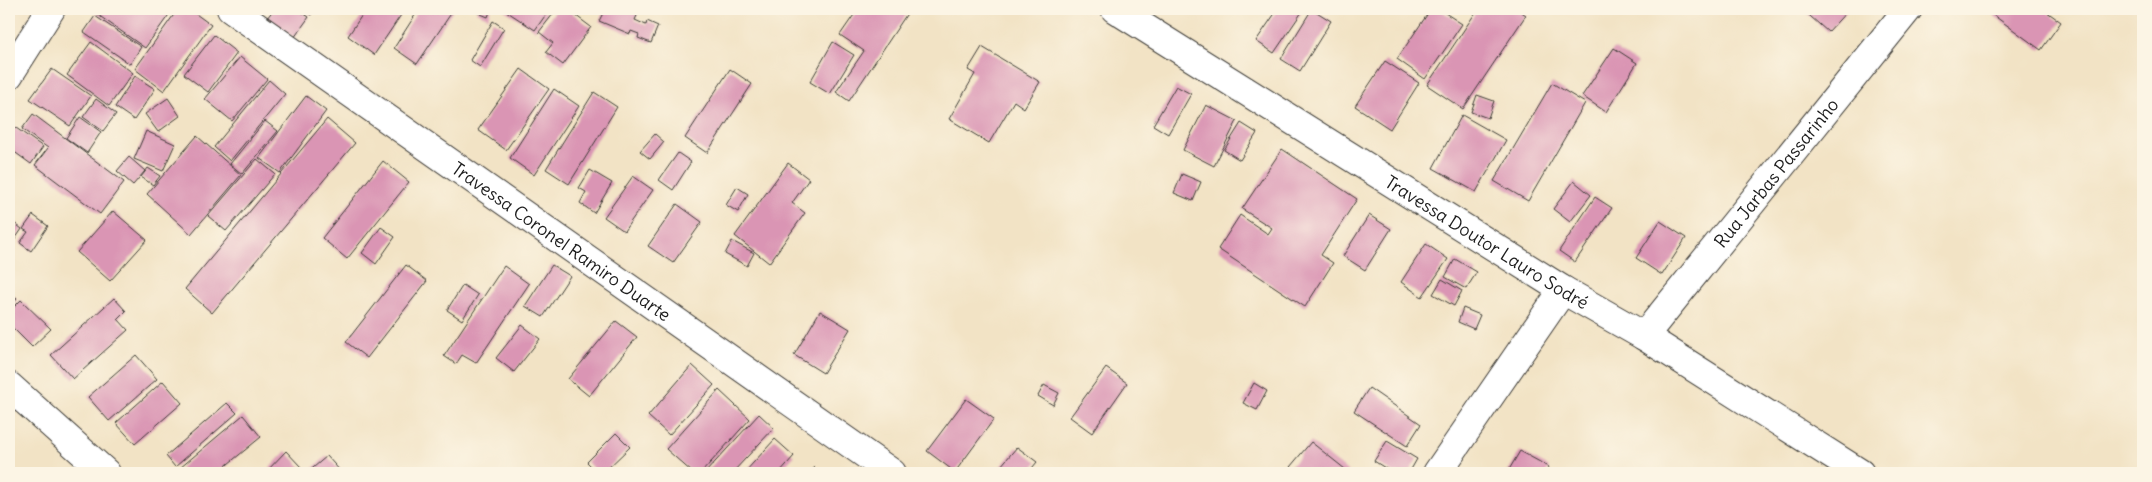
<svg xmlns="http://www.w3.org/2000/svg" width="2152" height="482" font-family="Delius,sans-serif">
  <rect width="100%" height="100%" fill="#fcf5e5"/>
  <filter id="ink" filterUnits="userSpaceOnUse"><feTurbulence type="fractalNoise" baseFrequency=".02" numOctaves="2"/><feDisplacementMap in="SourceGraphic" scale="10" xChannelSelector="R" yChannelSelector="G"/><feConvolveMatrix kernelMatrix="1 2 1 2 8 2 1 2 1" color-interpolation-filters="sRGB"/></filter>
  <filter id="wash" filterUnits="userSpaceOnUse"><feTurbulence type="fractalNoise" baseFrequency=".0096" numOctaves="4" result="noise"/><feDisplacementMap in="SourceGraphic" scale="20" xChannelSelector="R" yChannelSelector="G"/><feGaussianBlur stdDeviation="1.12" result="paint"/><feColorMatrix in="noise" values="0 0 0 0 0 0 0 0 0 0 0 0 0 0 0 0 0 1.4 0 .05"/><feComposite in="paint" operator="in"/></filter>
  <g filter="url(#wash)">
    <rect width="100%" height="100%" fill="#f2e3c5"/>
    <g id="blocks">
      <g fill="#da95b4">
        <path d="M 92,9 L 173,9 L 145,48 L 91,10 Z"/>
        <path d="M 178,9 L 189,9 L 211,25 L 164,91 L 135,69 Z"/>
        <path d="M 274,9 L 297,9 L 309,17 L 294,38 L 267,18 Z"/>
        <path d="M 301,9 L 315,9 L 311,15 Z"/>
        <path d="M 366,9 L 405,9 L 374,55 L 348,36 Z"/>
        <path d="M 419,9 L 454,9 L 417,64 L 394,48 Z"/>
        <path d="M 478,9 L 491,9 L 488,17 L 476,12 Z"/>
        <path d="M 503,9 L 541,9 L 547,13 L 535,30 Z"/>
        <path d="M 557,9 L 567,9 L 591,27 L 563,65 L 546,52 L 553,43 L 539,32 Z"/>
        <path d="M 605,9 L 640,9 L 635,20 L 646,25 L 647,21 L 658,26 L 651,43 L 638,38 L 639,34 L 631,31 L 630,34 L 599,21 Z"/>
        <path d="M 858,9 L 910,9 L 849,101 L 836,92 L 864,51 L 840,35 Z"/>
        <path d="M 1278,9 L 1304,9 L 1274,53 L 1256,41 Z"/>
        <path d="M 1312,9 L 1331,21 L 1300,71 L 1281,59 Z"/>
        <path d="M 1431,9 L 1439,9 L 1462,24 L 1425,79 L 1397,59 Z"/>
        <path d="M 1478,9 L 1517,9 L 1526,15 L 1463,109 L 1427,85 Z"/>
        <path d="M 1802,9 L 1849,9 L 1828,32 Z"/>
        <path d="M 1992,9 L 2043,9 L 2061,22 L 2041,50 L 1989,12 Z"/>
        <path d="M 95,16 L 141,47 L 130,64 L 84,32 Z"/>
        <path d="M 493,21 L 504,28 L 480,67 L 470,60 Z"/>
        <path d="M 214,35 L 237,53 L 208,92 L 184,74 Z"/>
        <path d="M 91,42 L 133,73 L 109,106 L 67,75 Z"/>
        <path d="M 833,42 L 854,55 L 830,94 L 810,82 Z"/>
        <path d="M 982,47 L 1040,82 L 1024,108 L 1014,101 L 989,143 L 949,119 L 975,74 L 968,70 Z"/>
        <path d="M 1614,48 L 1637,63 L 1606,112 L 1582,96 Z"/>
        <path d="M 240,57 L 267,79 L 232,121 L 205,99 Z"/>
        <path d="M 1385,61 L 1419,83 L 1390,129 L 1355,106 Z"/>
        <path d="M 52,69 L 91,96 L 70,126 L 30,99 Z"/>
        <path d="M 521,69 L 549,89 L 506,150 L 478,130 Z"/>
        <path d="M 730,69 L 752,84 L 707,153 L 685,138 Z"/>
        <path d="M 135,76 L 155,89 L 134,120 L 115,107 Z"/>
        <path d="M 269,80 L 285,94 L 230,161 L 214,147 Z"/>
        <path d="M 1552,83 L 1585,103 L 1528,201 L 1494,181 Z"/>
        <path d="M 1176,86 L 1191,94 L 1168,134 L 1153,125 Z"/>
        <path d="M 554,89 L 579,106 L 534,175 L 510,158 Z"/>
        <path d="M 594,92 L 617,107 L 569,184 L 546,169 Z"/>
        <path d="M 1477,95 L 1494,101 L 1488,118 L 1471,112 Z"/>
        <path d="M 306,96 L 326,111 L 280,173 L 259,158 Z"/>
        <path d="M 168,98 L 180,116 L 158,132 L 145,114 Z"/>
        <path d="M 96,99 L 116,114 L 103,131 L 83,117 Z"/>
        <path d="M 1206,105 L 1237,121 L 1214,166 L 1183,150 Z"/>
        <path d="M 33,114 L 124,182 L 100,214 L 35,165 L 48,148 L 22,129 Z"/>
        <path d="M 1462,115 L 1506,140 L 1476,192 L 1433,168 Z"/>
        <path d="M 80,117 L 101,132 L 87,153 L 66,138 Z"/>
        <path d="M 327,119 L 355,143 L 212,313 L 185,289 Z"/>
        <path d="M 265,121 L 278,131 L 242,174 L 230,164 Z"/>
        <path d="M 9,123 L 43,147 L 31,164 L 9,148 Z"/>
        <path d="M 1241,123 L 1257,133 L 1240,160 L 1224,150 Z"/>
        <path d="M 146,131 L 175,144 L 163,171 L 134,159 Z"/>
        <path d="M 655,134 L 664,142 L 650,159 L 640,151 Z"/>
        <path d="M 197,136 L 241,175 L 191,234 L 147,194 Z"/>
        <path d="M 1282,149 L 1357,199 L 1321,255 L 1333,263 L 1305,307 L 1218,249 L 1240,215 L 1268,234 L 1272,228 L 1242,209 Z"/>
        <path d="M 678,153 L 691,162 L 673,190 L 659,180 Z"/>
        <path d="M 9,155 L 14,158 L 9,168 Z"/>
        <path d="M 129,157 L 145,171 L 133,185 L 117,171 Z"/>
        <path d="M 257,159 L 275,174 L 226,231 L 208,216 Z"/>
        <path d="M 383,161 L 409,182 L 347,259 L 322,238 Z"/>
        <path d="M 788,163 L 809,179 L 792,203 L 805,213 L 769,263 L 735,236 Z"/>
        <path d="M 148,168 L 160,176 L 153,185 L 141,177 Z"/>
        <path d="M 590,170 L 612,183 L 594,213 L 580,203 L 586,192 L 579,188 Z"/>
        <path d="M 1182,174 L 1201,182 L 1193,201 L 1174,193 Z"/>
        <path d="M 633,176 L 653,190 L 624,231 L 604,217 Z"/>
        <path d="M 1574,181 L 1591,195 L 1570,222 L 1553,209 Z"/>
        <path d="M 737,187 L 748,194 L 738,212 L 726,205 Z"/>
        <path d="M 1595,197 L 1612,208 L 1575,262 L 1559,251 Z"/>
        <path d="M 677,204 L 702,222 L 673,263 L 648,246 Z"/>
        <path d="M 113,211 L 147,240 L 110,281 L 77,252 Z"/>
        <path d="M 33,215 L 48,226 L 31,251 L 20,243 L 28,232 L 23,229 Z"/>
        <path d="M 1369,215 L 1391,229 L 1365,270 L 1343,256 Z"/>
        <path d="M 9,219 L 22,229 L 9,248 Z"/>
        <path d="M 1660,221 L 1686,238 L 1662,275 L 1636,258 Z"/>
        <path d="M 381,227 L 395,237 L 376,264 L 362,253 Z"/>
        <path d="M 732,241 L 754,253 L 747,266 L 725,254 Z"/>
        <path d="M 1426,244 L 1448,259 L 1422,297 L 1401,282 Z"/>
        <path d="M 1455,259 L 1477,272 L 1466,289 L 1445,277 Z"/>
        <path d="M 406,265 L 427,281 L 367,358 L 346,342 Z"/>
        <path d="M 552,265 L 570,276 L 543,317 L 525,306 Z"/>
        <path d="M 504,266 L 529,284 L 476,363 L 462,355 L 456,364 L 444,356 Z"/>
        <path d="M 1442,279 L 1462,291 L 1454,306 L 1433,294 Z"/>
        <path d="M 463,285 L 478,295 L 462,320 L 447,310 Z"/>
        <path d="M 9,292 L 17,299 L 9,308 Z"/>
        <path d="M 114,298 L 126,311 L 118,319 L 128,330 L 73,379 L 51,355 Z"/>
        <path d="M 21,300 L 51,329 L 32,347 L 9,324 L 9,312 Z"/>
        <path d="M 1463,308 L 1480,315 L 1474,329 L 1458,322 Z"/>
        <path d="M 820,311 L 850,329 L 823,373 L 794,355 Z"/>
        <path d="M 616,321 L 637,337 L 589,396 L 568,379 Z"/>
        <path d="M 522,325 L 540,339 L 514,372 L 496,358 Z"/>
        <path d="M 136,355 L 157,379 L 109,421 L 88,397 Z"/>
        <path d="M 692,365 L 714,385 L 669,435 L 648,416 Z"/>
        <path d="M 1106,368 L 1127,383 L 1092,433 L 1070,417 Z"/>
        <path d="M 163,381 L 182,403 L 135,444 L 116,423 Z"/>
        <path d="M 1254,383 L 1267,391 L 1257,410 L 1243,403 Z"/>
        <path d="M 1044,385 L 1059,393 L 1053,405 L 1038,396 Z"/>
        <path d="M 1369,388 L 1421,424 L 1407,446 L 1354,411 Z"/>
        <path d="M 719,390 L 750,419 L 701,473 L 693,473 L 666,449 Z"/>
        <path d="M 966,399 L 994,419 L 955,472 L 927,451 Z"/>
        <path d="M 227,403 L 237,413 L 175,467 L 166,456 Z"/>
        <path d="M 759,414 L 774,428 L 732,473 L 705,473 Z"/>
        <path d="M 243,415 L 261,437 L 217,473 L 185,473 L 180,468 Z"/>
        <path d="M 616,433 L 630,447 L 603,473 L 598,473 L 587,462 Z"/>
        <path d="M 775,439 L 794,456 L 779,473 L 744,473 Z"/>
        <path d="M 1387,441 L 1417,459 L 1409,473 L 1393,473 L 1374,461 Z"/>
        <path d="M 1311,442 L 1350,473 L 1298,473 L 1290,467 Z"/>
        <path d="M 1017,447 L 1037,462 L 1028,473 L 995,473 Z"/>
        <path d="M 286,451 L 301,467 L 294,473 L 265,473 Z"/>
        <path d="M 1520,451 L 1549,467 L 1546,473 L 1507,473 Z"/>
        <path d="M 327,456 L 342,473 L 307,473 Z"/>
        <path d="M 815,467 L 821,473 L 810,473 Z"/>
      </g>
    </g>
  </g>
  <g filter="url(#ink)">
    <use href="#blocks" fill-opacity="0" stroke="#3c3a35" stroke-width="1"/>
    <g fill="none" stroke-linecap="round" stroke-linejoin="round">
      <defs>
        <g id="minor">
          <path id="s1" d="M 231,9 L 892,473"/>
          <path id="s2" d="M 1115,9 L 1563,290 L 1644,336 L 1860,473"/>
          <path id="s3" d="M 1644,336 L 1908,9"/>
          <path d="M 9,386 L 106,473"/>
          <path d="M 1437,473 L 1563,290"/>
        </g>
        <path id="tertiary" d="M 9,75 L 51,9"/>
      </defs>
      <use href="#minor" stroke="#3c3a35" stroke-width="30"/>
      <use href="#tertiary" stroke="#3c3a35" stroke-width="30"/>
      <use href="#minor" stroke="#fff" stroke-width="28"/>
      <use href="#tertiary" stroke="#fff" stroke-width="28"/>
    </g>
  </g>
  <g text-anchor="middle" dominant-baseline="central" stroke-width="5" stroke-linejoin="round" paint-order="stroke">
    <g font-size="18" fill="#1c1c1c" stroke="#fcf5e5">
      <text stroke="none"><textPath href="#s3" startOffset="210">Rua Jarbas Passarinho</textPath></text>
      <text stroke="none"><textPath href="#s1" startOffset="404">Travessa Coronel Ramiro Duarte</textPath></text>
      <text stroke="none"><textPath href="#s2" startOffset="439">Travessa Doutor Lauro Sodré</textPath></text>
    </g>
  </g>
  <rect width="2152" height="482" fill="none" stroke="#fcf5e5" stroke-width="30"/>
</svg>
